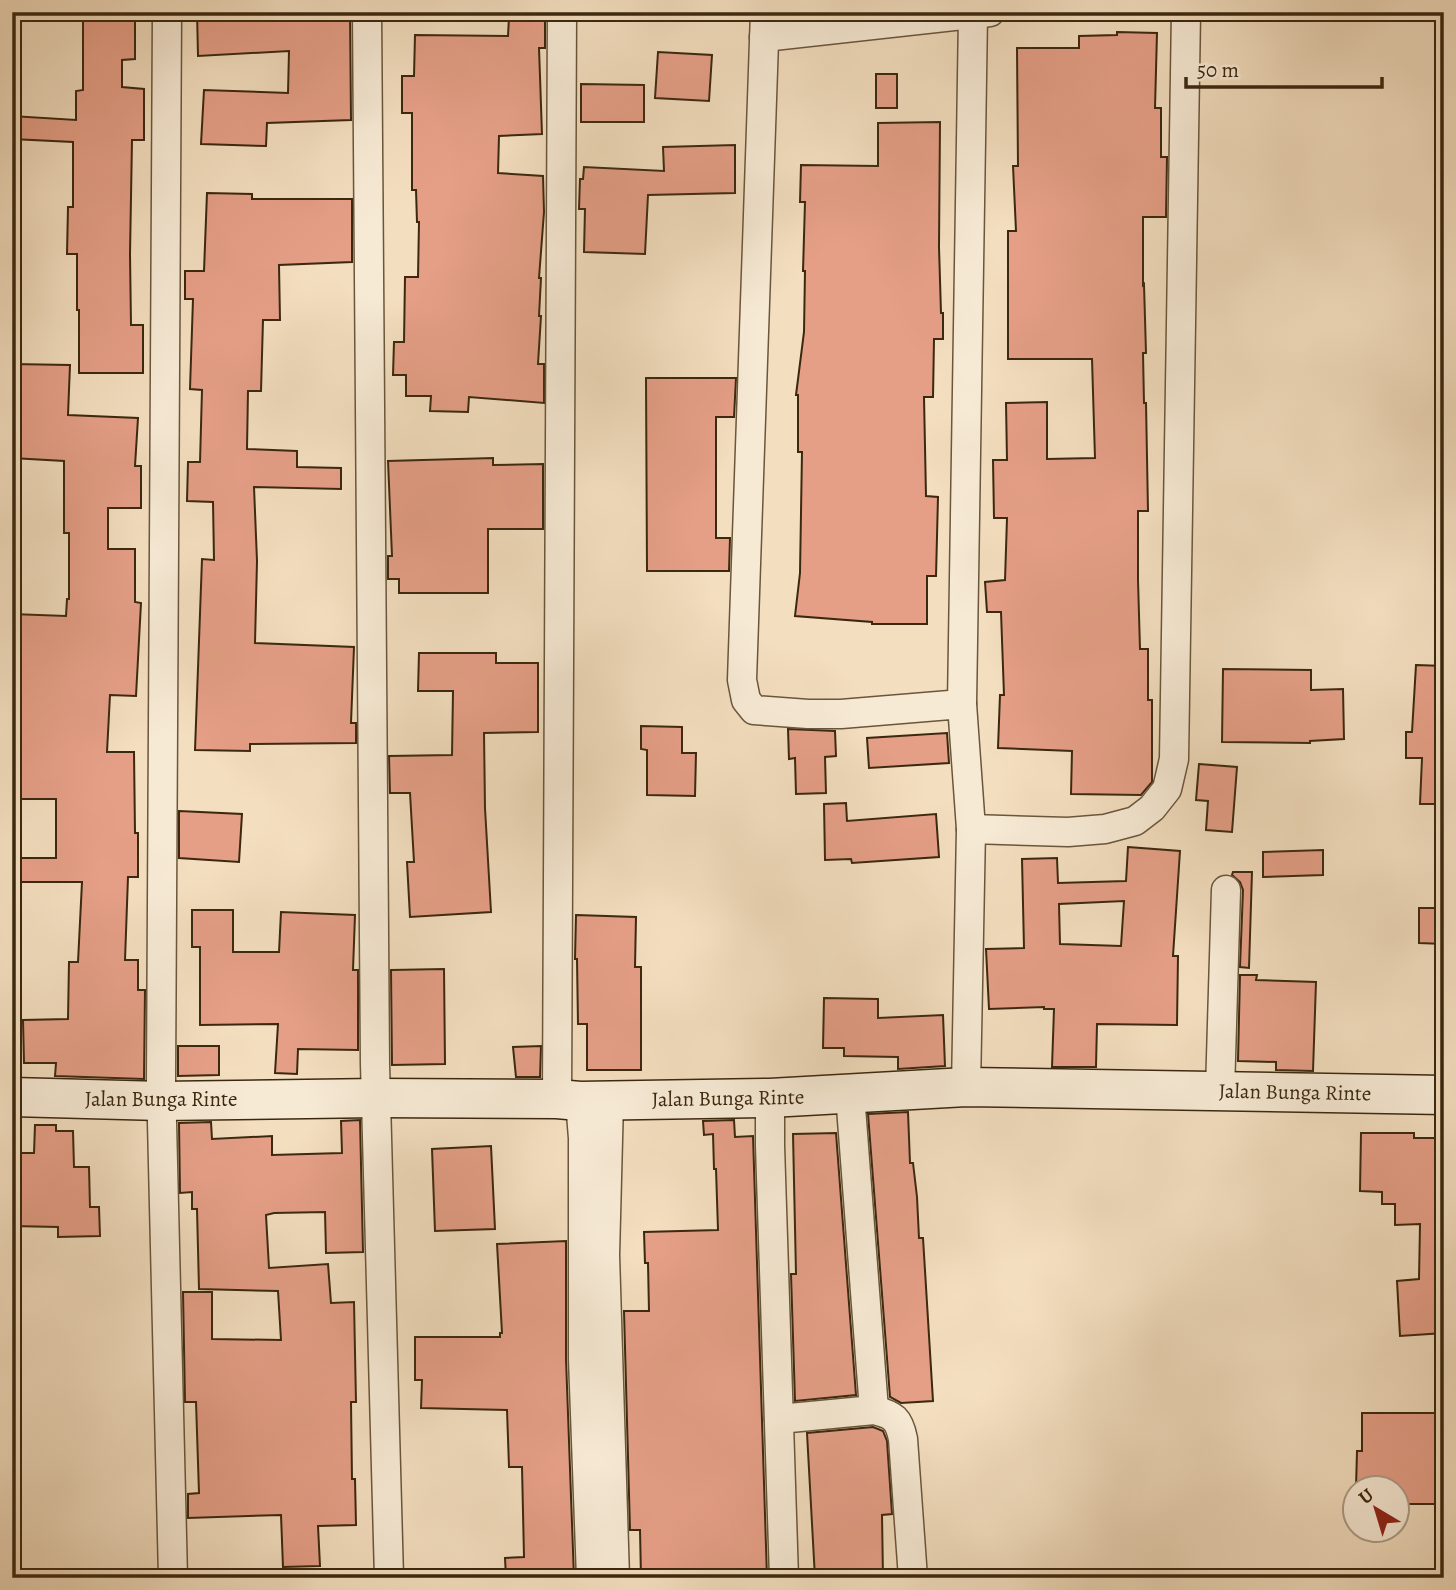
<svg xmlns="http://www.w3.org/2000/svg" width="1456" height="1590" font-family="Alegreya,serif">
  <rect width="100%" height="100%" fill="#f3debf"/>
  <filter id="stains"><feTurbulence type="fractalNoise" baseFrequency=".00286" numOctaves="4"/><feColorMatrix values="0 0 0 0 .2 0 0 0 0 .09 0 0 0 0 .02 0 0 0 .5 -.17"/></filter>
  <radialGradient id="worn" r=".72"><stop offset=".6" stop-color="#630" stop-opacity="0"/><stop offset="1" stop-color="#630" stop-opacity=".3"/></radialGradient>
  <g fill="#e59f87" stroke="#3b280f" stroke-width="2" fill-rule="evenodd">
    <path d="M 83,12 L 135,12 L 135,59 L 122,60 L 122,87 L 144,89 L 144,140 L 132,140 L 130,254 L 131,325 L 143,325 L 143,373 L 79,373 L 79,310 L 77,310 L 77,254 L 67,254 L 68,207 L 73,207 L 73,142 L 12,139 L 12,116 L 76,120 L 76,91 L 83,90 Z"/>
    <path d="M 197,12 L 350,12 L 351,120 L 267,123 L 266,146 L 201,144 L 204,90 L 288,93 L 289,51 L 198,56 Z"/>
    <path d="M 509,17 L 545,19 L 545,48 L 539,48 L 542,134 L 499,136 L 498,173 L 543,176 L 544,212 L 539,278 L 541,278 L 539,316 L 541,316 L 538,364 L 544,364 L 544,403 L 469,397 L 468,412 L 430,411 L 431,396 L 406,396 L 406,375 L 393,375 L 394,342 L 404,342 L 405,277 L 418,277 L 419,222 L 417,222 L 416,190 L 412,190 L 412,113 L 402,113 L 402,76 L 414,76 L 415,35 L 508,36 Z"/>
    <path d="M 1117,32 L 1157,33 L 1155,108 L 1161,108 L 1161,157 L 1167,157 L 1166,217 L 1143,217 L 1143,285 L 1144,284 L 1146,353 L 1143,353 L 1144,403 L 1146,403 L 1148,511 L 1138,511 L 1138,580 L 1140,649 L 1148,649 L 1148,700 L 1152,700 L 1152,782 L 1141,795 L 1071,794 L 1072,751 L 998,748 L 1000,695 L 1004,695 L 1001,612 L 987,612 L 985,582 L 1005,580 L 1007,518 L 994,518 L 993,460 L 1007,460 L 1006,403 L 1047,402 L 1047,459 L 1095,458 L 1092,359 L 1008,359 L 1008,231 L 1016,231 L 1013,166 L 1018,166 L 1017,48 L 1079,48 L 1079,36 L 1117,35 Z"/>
    <path d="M 658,52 L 712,55 L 709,101 L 655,98 Z"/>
    <rect x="876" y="74" width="21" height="34"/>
    <path d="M 581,84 L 644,85 L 644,122 L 581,122 Z"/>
    <path d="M 940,122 L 939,247 L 941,313 L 943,313 L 943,339 L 934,339 L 933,397 L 924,397 L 926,496 L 938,497 L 936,576 L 927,576 L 927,624 L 872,624 L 872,622 L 795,616 L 800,573 L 802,452 L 798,452 L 798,395 L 796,395 L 804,332 L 805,271 L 803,271 L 805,202 L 800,202 L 801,165 L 878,166 L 878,123 Z"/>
    <path d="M 735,145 L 735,193 L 648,195 L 645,254 L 584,252 L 585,209 L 579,209 L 580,179 L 583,179 L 584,167 L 664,171 L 663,147 Z"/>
    <path d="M 207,193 L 252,194 L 252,199 L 352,199 L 352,262 L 279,265 L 280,320 L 263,320 L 261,391 L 248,391 L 247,449 L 297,451 L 297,467 L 341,468 L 341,489 L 254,487 L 257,561 L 255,643 L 354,647 L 351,723 L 356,723 L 356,743 L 250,744 L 250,751 L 195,750 L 202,559 L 214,560 L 213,502 L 187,501 L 188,462 L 200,462 L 202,390 L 190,389 L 193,299 L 185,299 L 185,271 L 204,271 Z"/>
    <path d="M 12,364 L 70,365 L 68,415 L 138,418 L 135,466 L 141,466 L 141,508 L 108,508 L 108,549 L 135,549 L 135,602 L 141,603 L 136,696 L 110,695 L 107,752 L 134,752 L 135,833 L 138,833 L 138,877 L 128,877 L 125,960 L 138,960 L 138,990 L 145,990 L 144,1079 L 55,1076 L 56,1063 L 24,1063 L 23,1020 L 68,1019 L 69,962 L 78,962 L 82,882 L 12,882 L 12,858 L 56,858 L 56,799 L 12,799 L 12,614 L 66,616 L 67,599 L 69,599 L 69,533 L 64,533 L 64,461 L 12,458 Z"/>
    <path d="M 646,378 L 736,378 L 734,417 L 716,417 L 716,538 L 730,538 L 729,571 L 647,571 Z"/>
    <path d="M 493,458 L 493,465 L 543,464 L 543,529 L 488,529 L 488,593 L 399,593 L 399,579 L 388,579 L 388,556 L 392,556 L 388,461 Z"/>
    <path d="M 419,653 L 496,653 L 496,663 L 538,663 L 538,732 L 484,733 L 485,808 L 491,912 L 410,917 L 407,862 L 414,862 L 410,793 L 390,793 L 389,756 L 452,755 L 453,691 L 418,691 Z"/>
    <path d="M 1416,665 L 1444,666 L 1444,804 L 1420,804 L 1422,758 L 1406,758 L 1406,732 L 1412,732 Z"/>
    <path d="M 1223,669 L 1311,670 L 1311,690 L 1343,689 L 1344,739 L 1310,741 L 1310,743 L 1222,742 Z"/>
    <path d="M 641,726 L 682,727 L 682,753 L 696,753 L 695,796 L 647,795 L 647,750 L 641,749 Z"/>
    <path d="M 788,729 L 835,731 L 836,756 L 825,757 L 826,793 L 796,794 L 795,758 L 789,759 Z"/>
    <path d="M 947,733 L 949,763 L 869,768 L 867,738 Z"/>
    <path d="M 1199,764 L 1237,767 L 1232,832 L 1206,830 L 1208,801 L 1196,800 Z"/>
    <path d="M 846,803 L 847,821 L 936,814 L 939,857 L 852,863 L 851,859 L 825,860 L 824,804 Z"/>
    <path d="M 179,811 L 242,814 L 239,862 L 179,858 Z"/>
    <path d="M 1128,847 L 1180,851 L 1173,956 L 1178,956 L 1177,1025 L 1097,1024 L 1096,1067 L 1052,1067 L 1054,1009 L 1044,1009 L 1044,1007 L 989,1009 L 986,949 L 1024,948 L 1022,859 L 1057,858 L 1058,883 L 1126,881 ZM 1124,901 L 1121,946 L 1060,944 L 1059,904 Z"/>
    <path d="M 1323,850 L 1323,875 L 1263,877 L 1263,852 Z"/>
    <path d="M 1233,872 L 1252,872 L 1249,968 L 1240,967 L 1243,890 L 1240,882 L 1232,875 Z"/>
    <path d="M 1419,908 L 1444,908 L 1444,944 L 1419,943 Z"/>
    <path d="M 192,910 L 233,910 L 233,952 L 279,952 L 281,912 L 355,915 L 353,970 L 358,970 L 358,1050 L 298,1049 L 297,1074 L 275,1073 L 278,1024 L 200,1025 L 200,947 L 192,947 Z"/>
    <path d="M 576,915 L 636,917 L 635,967 L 641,967 L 641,1070 L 587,1070 L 587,1024 L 578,1024 L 577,959 L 575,959 Z"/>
    <path d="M 444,969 L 445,1064 L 392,1065 L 391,970 Z"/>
    <path d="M 1240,975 L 1257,975 L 1256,980 L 1316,982 L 1313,1071 L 1276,1070 L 1276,1062 L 1238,1061 Z"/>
    <path d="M 824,998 L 878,999 L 878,1018 L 943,1015 L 945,1066 L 898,1069 L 898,1057 L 844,1056 L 844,1048 L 823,1048 Z"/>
    <path d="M 178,1046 L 219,1046 L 219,1075 L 178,1076 Z"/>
    <path d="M 541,1046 L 540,1077 L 516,1077 L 513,1047 Z"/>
    <path d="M 908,1112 L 910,1163 L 913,1163 L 917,1197 L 919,1238 L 923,1238 L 933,1401 L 901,1403 L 890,1397 L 868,1114 Z"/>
    <path d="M 360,1120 L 363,1252 L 326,1253 L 325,1212 L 274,1213 L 266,1215 L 269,1268 L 328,1264 L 331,1303 L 354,1302 L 356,1402 L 351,1402 L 352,1479 L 355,1479 L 356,1525 L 318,1526 L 320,1566 L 283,1567 L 281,1515 L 188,1518 L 188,1494 L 199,1493 L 196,1402 L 185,1402 L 183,1292 L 212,1292 L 212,1339 L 281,1340 L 278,1291 L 199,1289 L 197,1209 L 192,1209 L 192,1192 L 180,1193 L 179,1123 L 211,1122 L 212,1139 L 272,1136 L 272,1155 L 342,1153 L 341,1121 Z"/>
    <path d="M 734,1120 L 735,1137 L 753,1136 L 767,1578 L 641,1578 L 640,1530 L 630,1530 L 624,1311 L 649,1311 L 648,1263 L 645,1263 L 644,1232 L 718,1230 L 716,1169 L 714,1169 L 713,1134 L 704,1135 L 703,1121 Z"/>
    <path d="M 35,1125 L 56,1125 L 56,1131 L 73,1131 L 74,1167 L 89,1167 L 90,1207 L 99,1207 L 100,1236 L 58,1237 L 58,1227 L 12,1226 L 12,1153 L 34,1153 Z"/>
    <path d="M 836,1133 L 856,1395 L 795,1401 L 791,1274 L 796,1274 L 793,1134 Z"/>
    <path d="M 1361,1133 L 1414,1133 L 1414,1138 L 1444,1138 L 1444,1333 L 1400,1336 L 1397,1281 L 1419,1279 L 1420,1224 L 1395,1225 L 1395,1204 L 1382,1204 L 1382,1192 L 1360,1191 Z"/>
    <path d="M 491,1146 L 495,1229 L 435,1231 L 432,1149 Z"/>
    <path d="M 566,1241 L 566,1359 L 574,1578 L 506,1578 L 505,1558 L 524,1557 L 522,1467 L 509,1467 L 507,1410 L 421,1408 L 422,1380 L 415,1380 L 415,1337 L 500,1337 L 500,1333 L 502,1333 L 497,1244 Z"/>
    <path d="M 1362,1413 L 1444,1413 L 1444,1504 L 1396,1504 L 1396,1488 L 1356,1488 L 1357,1451 L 1362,1451 Z"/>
    <path d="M 873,1427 L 883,1431 L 887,1441 L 892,1514 L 882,1515 L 883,1578 L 815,1578 L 807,1433 Z"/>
  </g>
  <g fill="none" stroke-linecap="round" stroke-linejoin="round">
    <defs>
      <g id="street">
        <path d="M 167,12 L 161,1081 L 173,1578"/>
        <path d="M 367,12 L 375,1064 L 389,1578"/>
        <path d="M 765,12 L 742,680 L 746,700 L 754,710 L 808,714 L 841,714 L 962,704 L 971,829 L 966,1087"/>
        <path d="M 764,37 L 990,12"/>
        <path d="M 962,704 L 973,15"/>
        <path d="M 971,829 L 1068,832 L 1105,829 L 1135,821 L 1152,808 L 1167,789 L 1174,759 L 1186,12"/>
        <path d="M 1220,1091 L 1226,890"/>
        <path d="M 850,1094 L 874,1410"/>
        <path d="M 770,1098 L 770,1146 L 784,1578"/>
        <path d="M 557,1099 L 562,12"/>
        <path d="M 580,1101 L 583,1138 L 583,1359 L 591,1578"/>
        <path d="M 609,1101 L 605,1255 L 615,1578"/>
        <path d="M 779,1419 L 874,1410 C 894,1415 899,1419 903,1439 L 913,1578"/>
      </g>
      <path id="secondary" d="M 12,1097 L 161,1101 L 377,1098 L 557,1099 L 580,1101 L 770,1098 L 966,1087 L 1444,1095"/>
    </defs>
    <use href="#street" stroke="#69563b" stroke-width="31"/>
    <use href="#secondary" stroke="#3b280f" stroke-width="41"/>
    <use href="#street" stroke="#f7ead5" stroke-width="28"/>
    <use href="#secondary" stroke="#f7ead5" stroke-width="38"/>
  </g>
  <g text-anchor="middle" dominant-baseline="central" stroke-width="6" stroke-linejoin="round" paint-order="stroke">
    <g font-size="21" fill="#3b280f" stroke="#f7ead5">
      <text transform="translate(1295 1092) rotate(1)">Jalan Bunga Rinte</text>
      <text transform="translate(728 1098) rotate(-1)">Jalan Bunga Rinte</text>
      <text x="161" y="1099">Jalan Bunga Rinte</text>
    </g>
  </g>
  <rect width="1456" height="1590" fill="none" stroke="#f3debf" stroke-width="42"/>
  <rect x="14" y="14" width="1428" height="1562" fill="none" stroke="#3b280f" stroke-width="3.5"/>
  <rect x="21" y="21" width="1414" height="1548" fill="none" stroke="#3b280f" stroke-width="2"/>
  <g transform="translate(1376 1509) rotate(322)"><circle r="33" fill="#f7ead5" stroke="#ac9c86" stroke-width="2"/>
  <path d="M0-5L12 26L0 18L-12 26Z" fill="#8f2418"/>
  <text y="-10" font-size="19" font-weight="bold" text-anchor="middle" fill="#3b280f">U</text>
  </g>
  <path d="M1186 77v10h196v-10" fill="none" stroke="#3b280f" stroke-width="3.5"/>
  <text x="1197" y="77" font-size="21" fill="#3b280f" stroke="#f7ead5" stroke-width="5" paint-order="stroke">50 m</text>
  <rect width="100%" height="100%" filter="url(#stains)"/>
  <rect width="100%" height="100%" fill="url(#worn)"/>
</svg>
